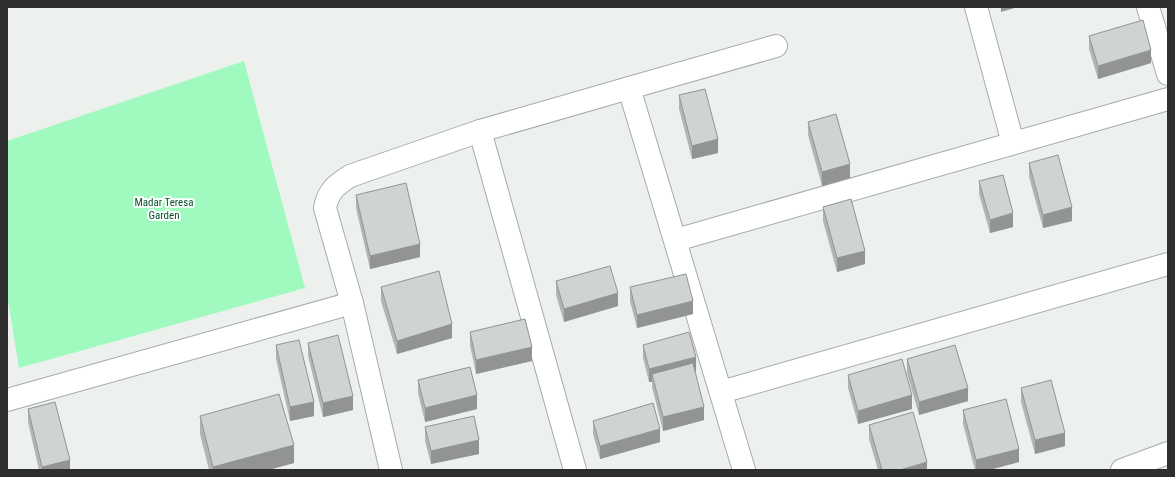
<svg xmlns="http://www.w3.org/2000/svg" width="1175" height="477" font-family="'Roboto Condensed',sans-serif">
  <rect width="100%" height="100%" fill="#edf1ee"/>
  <path fill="#a0f9bf" d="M 244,61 L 305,288 L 19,368 L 7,294 L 7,141 Z"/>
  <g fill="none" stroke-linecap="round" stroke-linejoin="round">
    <defs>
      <g id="street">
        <path d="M 976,7 L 1013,143"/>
        <path d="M 1148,7 L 1168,74"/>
        <path d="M 480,131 L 575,470"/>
        <path d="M 676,240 L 1168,99"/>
        <path d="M 721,392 L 1168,264"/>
        <path d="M 7,400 L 352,303"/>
        <path d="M 391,470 L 352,303 L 325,208 C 328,191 336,185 350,176 L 480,131 L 629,88"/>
        <path d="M 744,470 L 629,88 L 776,46"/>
      </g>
      <path id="secondary" d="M 1122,470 L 1168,453"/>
    </defs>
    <use href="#street" stroke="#a7aba8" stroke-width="24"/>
    <use href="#secondary" stroke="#a7aba8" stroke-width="24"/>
    <use href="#street" stroke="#fff" stroke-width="22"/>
    <use href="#secondary" stroke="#fff" stroke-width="22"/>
  </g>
  <g fill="#b2b5b4">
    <path d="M 1089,36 L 1151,63 L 1098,79 L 1089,49 Z"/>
    <path d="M 679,95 L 718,153 L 692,159 L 679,109 Z"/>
    <path d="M 808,122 L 850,178 L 822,186 L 808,135 Z"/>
    <path d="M 1029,163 L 1072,221 L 1043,228 L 1029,177 Z"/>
    <path d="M 979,181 L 1013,227 L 990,233 L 979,194 Z"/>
    <path d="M 356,195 L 420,257 L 370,269 L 356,208 Z"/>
    <path d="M 823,207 L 865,264 L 837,272 L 823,221 Z"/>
    <path d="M 556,281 L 618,306 L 564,322 L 556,295 Z"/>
    <path d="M 381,287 L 452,338 L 397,354 L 381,301 Z"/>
    <path d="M 630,287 L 693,314 L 637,328 L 630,301 Z"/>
    <path d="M 470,332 L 532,361 L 476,374 L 470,345 Z"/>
    <path d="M 308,343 L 353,410 L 323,417 L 308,356 Z"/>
    <path d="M 276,345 L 314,416 L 290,421 L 276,359 Z"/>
    <path d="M 643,345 L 696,371 L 695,371 L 704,420 L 663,431 L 652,387 L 652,382 L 649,382 L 643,358 Z"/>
    <path d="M 907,359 L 968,401 L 919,415 L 907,373 Z"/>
    <path d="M 848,375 L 912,409 L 858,424 L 848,388 Z"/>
    <path d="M 418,380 L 477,409 L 425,422 L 418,393 Z"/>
    <path d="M 1021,388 L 1065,446 L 1035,454 L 1021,402 Z"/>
    <path d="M 28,409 L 70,470 L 39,470 L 28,422 Z"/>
    <path d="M 963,410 L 1019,462 L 989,470 L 975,470 L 963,424 Z"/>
    <path d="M 200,416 L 294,463 L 268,470 L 209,470 L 200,434 Z"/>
    <path d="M 593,421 L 660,442 L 600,459 L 593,434 Z"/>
    <path d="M 869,425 L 927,470 L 878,470 L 869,439 Z"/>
    <path d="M 425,427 L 479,454 L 431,464 L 425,441 Z"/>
  </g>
  <g fill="#919492">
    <path d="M 1001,7 L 1018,7 L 1001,12 Z"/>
    <path d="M 1151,50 L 1151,63 L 1098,79 L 1098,66 Z"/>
    <path d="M 718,139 L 718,153 L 692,159 L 692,146 Z"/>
    <path d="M 850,164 L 850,178 L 822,186 L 822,172 Z"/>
    <path d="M 1072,207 L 1072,221 L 1043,228 L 1043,215 Z"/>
    <path d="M 1013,213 L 1013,227 L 990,233 L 990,220 Z"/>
    <path d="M 420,244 L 420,257 L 370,269 L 370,256 Z"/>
    <path d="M 865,251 L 865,264 L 837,272 L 837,258 Z"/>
    <path d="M 618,293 L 618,306 L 564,322 L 564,309 Z"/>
    <path d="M 693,301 L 693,314 L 637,328 L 637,315 Z"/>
    <path d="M 452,324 L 452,338 L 397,354 L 397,341 Z"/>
    <path d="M 532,347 L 532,361 L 476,374 L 476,360 Z"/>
    <path d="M 696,357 L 696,371 L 654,381 L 652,374 L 652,382 L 649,382 L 649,369 Z"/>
    <path d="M 968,388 L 968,401 L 919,415 L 919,402 Z"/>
    <path d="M 477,395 L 477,409 L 425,422 L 425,408 Z"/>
    <path d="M 912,395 L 912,409 L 858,424 L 858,411 Z"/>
    <path d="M 353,396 L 353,410 L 323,417 L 323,403 Z"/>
    <path d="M 314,402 L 314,416 L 290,421 L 290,407 Z"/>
    <path d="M 704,407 L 704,420 L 663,431 L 663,417 Z"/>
    <path d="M 660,429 L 660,442 L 600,459 L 600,446 Z"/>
    <path d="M 1065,433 L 1065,446 L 1035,454 L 1035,440 Z"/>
    <path d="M 479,440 L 479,454 L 431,464 L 431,451 Z"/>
    <path d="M 294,445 L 294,463 L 268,470 L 213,470 L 213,467 Z"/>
    <path d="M 1019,449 L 1019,462 L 989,470 L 976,470 L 976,460 Z"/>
    <path d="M 70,460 L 70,470 L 42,470 L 42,467 Z"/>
    <path d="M 927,462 L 927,470 L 900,470 Z"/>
  </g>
  <g fill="#cfd3d1" stroke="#919492">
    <path d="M 1143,20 L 1151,50 L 1098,66 L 1089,36 Z"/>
    <path d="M 705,89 L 718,139 L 692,146 L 679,95 Z"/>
    <path d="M 836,114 L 850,164 L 822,172 L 808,122 Z"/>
    <path d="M 1058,155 L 1072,207 L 1043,215 L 1029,163 Z"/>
    <path d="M 1003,175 L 1013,213 L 990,220 L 979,181 Z"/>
    <path d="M 406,183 L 420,244 L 370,256 L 356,195 Z"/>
    <path d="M 851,199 L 865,251 L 837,258 L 823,207 Z"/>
    <path d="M 610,266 L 618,293 L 564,309 L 556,281 Z"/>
    <path d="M 439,271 L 452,324 L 397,341 L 381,287 Z"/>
    <path d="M 686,274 L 693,301 L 637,315 L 630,287 Z"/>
    <path d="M 525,319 L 532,347 L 476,360 L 470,332 Z"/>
    <path d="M 689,332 L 696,357 L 649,369 L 643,345 Z"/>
    <path d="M 338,335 L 353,396 L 323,403 L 308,343 Z"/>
    <path d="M 299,340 L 314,402 L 290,407 L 276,345 Z"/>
    <path d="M 955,345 L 968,388 L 919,402 L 907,359 Z"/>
    <path d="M 902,359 L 912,395 L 858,411 L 848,375 Z"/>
    <path d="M 693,363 L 704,407 L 663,417 L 652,374 Z"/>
    <path d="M 470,367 L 477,395 L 425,408 L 418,380 Z"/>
    <path d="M 1051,380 L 1065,433 L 1035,440 L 1021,388 Z"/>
    <path d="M 279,394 L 294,445 L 213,467 L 200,416 Z"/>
    <path d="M 1006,399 L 1019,449 L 976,460 L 963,410 Z"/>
    <path d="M 55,402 L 70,460 L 42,467 L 28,409 Z"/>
    <path d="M 653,403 L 660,429 L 600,446 L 593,421 Z"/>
    <path d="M 913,412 L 927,462 L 900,470 L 882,470 L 869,425 Z"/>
    <path d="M 474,416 L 479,440 L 431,451 L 425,427 Z"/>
  </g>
  <g text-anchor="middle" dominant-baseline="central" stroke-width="4" stroke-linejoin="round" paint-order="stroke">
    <g font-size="11" fill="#07512d" stroke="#fbfffc">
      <text x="164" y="202">Madar Teresa<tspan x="164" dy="13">Garden</tspan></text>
    </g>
  </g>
  <rect width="1175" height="477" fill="none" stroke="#2d2e2d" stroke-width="16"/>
</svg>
